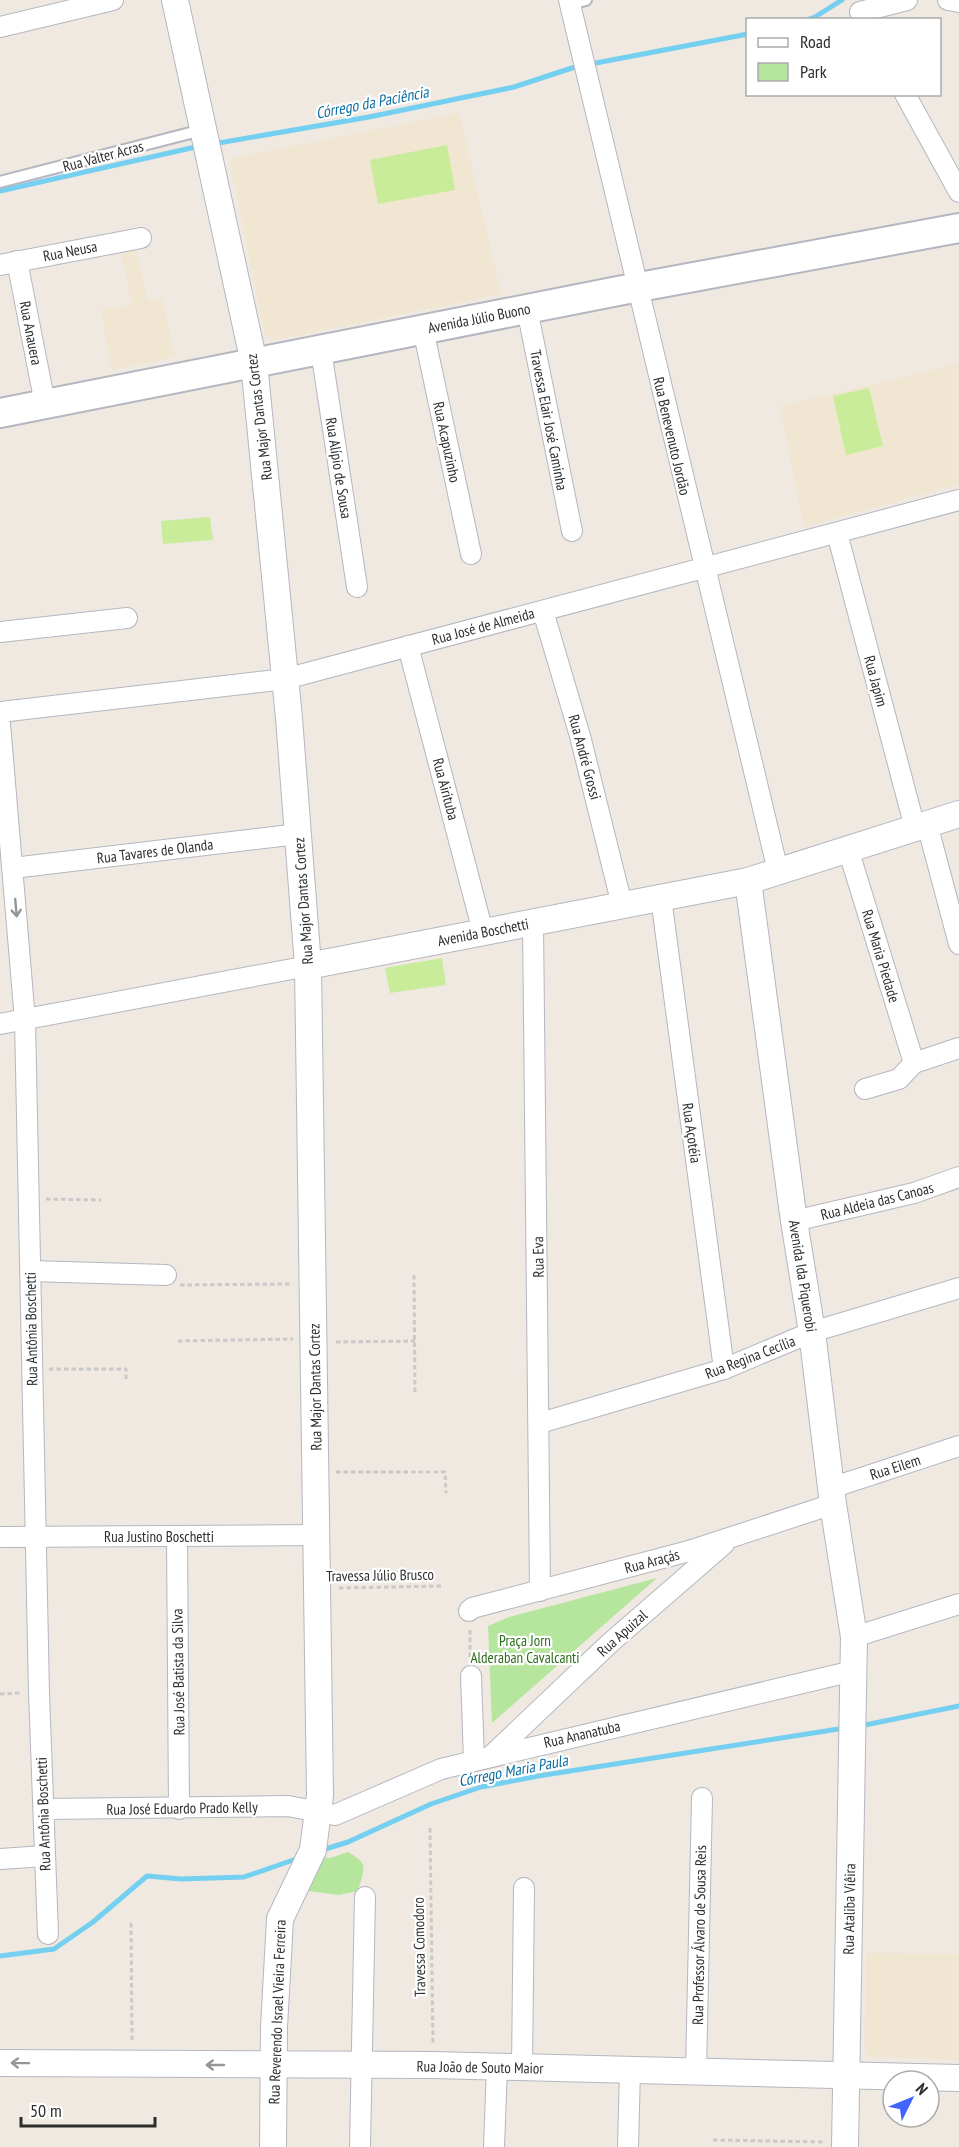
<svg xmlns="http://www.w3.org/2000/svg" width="959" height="2147" font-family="'PT Sans Narrow',sans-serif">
  <rect width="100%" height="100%" fill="#efe9e1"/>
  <g fill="#f0e6d1">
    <path d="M 459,113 L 501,294 L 274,340 L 265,335 L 229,159 Z"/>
    <path d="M 136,250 L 148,301 L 162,298 L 175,357 L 112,370 L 101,310 L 132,304 L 121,253 Z"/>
    <path d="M 959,364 L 959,484 L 804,527 L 780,406 Z"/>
    <path d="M 866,1953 L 959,1954 L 959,2060 L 870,2057 L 865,2051 Z"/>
  </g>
  <g fill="#b6e59e">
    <path d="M 657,1578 L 492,1723 L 488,1626 L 509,1617 Z"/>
    <path d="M 348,1852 C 370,1864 364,1869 358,1891 L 339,1895 L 301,1890 L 322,1857 L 330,1858 Z"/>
  </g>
  <g fill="#c9ec9a">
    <path d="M 447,145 L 455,190 L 378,204 L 370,160 Z"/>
    <path d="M 869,388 L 883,446 L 846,455 L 833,396 Z"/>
    <path d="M 210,517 L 213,540 L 163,544 L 161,521 Z"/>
    <path d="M 442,958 L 446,985 L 390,993 L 385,968 Z"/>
  </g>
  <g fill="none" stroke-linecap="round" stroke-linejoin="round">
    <g stroke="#75cff0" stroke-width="5">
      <path d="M 806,20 L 815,17 L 842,0"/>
      <path d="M 213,144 L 369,117 L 514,87 L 575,67 L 748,34"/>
      <path d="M 0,191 L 200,146"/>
      <path d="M 860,1726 L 959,1706"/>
      <path d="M 319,1851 L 348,1842 L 431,1804 L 481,1787 L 538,1776 L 845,1728"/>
      <path d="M 0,1956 L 54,1949 L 93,1922 L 147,1876 L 181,1879 L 244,1877 L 299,1858"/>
    </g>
    <defs>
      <g id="service">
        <path d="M 570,4 L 586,0"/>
        <path d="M 0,182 L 202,130"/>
      </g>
      <g id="minor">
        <path d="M 569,0 L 778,871"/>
        <path d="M 948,0 L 959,2"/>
        <path d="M 860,12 L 907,0"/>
        <path d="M 0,27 L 113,0"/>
        <path d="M 905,94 L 959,192"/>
        <path d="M 17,261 L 45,404"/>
        <path d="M 0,265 L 141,238"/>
        <path d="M 527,309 L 572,531"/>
        <path d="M 423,329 L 471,554"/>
        <path d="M 321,350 L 357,587"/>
        <path d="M 837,533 L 915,828"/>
        <path d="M 543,611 L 580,736 L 622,905"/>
        <path d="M 0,632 L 127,618"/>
        <path d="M 408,646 L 483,932"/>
        <path d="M 0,712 L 285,679 L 959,500"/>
        <path d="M 0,724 L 25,1020 L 39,1693 L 48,1934"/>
        <path d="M 927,824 L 959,944"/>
        <path d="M 848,849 L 914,1063"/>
        <path d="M 13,868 L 298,834"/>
        <path d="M 661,898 L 724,1369"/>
        <path d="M 533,922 L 540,1591"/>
        <path d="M 0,1024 L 308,966"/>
        <path d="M 865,1089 L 899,1079 L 914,1063 L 959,1048"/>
        <path d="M 794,1221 L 914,1193 L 959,1177"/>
        <path d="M 30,1271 L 166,1275"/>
        <path d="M 540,1423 L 724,1369 L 812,1332 L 959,1288"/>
        <path d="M 831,1488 L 959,1446"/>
        <path d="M 177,1536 L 179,1809"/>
        <path d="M 0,1537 L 318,1535"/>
        <path d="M 469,1611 L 472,1608 L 689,1551 L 833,1504"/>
        <path d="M 854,1637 L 959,1604"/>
        <path d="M 471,1676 L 474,1760"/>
        <path d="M 491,1756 L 610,1643 L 724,1544"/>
        <path d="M 44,1809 L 288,1806 L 335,1815 L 441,1769 L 853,1671"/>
        <path d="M 0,1859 L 44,1856"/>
        <path d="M 522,2068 L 524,1888"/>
        <path d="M 696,2072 L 702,1798"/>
        <path d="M 360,2147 L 365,1897"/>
        <path d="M 494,2147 L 497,2067"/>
        <path d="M 628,2147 L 630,2070"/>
      </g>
      <g id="tertiary">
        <path d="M 175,0 L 254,363 L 289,718 L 308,966 L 320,1795 L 313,1850 L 280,1919 L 274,2027 L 273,2147"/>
        <path d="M 748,881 L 794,1221 L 812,1332 L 833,1504 L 854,1637 L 845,2147"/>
        <path d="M 308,966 L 748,881 L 959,814"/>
        <path d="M 0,2063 L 433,2065 L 959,2078"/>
      </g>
      <path id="secondary" d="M 0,413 L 618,291 L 959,228"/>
    </defs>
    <use href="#service" stroke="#b4b7c1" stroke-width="14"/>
    <use href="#minor" stroke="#b4b7c1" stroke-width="22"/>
    <use href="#tertiary" stroke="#b4b7c1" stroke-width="28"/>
    <use href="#secondary" stroke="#b4b7c1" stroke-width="32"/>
    <g stroke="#c9c9c9" stroke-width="3" stroke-dasharray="4.5 3" stroke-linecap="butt">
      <path d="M 46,1199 L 101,1200"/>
      <path d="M 414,1275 L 415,1394"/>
      <path d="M 180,1285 L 291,1284"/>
      <path d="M 178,1341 L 293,1339"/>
      <path d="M 336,1342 L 415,1341"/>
      <path d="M 49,1369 L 126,1369 L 126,1379"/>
      <path d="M 336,1472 L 445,1472 L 446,1493"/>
      <path d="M 339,1588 L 442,1586"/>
      <path d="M 470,1630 L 470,1659"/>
      <path d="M 0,1694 L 22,1693"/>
      <path d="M 430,1828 L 433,2045"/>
      <path d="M 131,1923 L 132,2042"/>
      <path d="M 713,2140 L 825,2142"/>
    </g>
    <use href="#service" stroke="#fff" stroke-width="10"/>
    <use href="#minor" stroke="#fff" stroke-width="20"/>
    <use href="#tertiary" stroke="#fff" stroke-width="26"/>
    <use href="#secondary" stroke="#fff" stroke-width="28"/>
  </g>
  <defs><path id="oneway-shaft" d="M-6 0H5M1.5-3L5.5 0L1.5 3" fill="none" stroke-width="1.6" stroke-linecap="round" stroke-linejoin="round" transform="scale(1.5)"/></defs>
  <g stroke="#969696">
    <use href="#oneway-shaft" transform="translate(16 908) rotate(85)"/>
    <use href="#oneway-shaft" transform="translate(20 2063) rotate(-179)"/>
    <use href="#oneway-shaft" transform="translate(215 2065) rotate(-180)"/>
  </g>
  <g text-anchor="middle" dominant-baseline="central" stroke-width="4.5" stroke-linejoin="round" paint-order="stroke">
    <g font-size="15" fill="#2e2e2e" stroke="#fff">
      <text transform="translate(103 156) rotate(-15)">Rua Valter Acras</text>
      <text transform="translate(70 251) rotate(-11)">Rua Neusa</text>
      <text transform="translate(479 318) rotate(-11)">Avenida Júlio Buono</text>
      <text transform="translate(31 333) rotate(79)">Rua Anauera</text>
      <text transform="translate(259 417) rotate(-97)">Rua Major Dantas Cortez</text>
      <text transform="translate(549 420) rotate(79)">Travessa Elair José Caminha</text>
      <text transform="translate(672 436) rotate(77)">Rua Benevenuto Jordão</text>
      <text transform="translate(447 442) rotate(78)">Rua Acapuzinho</text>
      <text transform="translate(339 468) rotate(81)">Rua Alípio de Sousa</text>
      <text transform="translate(483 626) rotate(-15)">Rua José de Almeida</text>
      <text transform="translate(876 681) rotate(75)">Rua Japim</text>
      <text transform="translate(585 757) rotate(75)">Rua André Grossi</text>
      <text transform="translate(446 789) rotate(75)">Rua Airituba</text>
      <text transform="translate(155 851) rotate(-7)">Rua Tavares de Olanda</text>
      <text transform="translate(303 901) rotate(-94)">Rua Major Dantas Cortez</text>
      <text transform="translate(483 932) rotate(-11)">Avenida Boschetti</text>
      <text transform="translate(881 956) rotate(73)">Rua Maria Piedade</text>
      <text transform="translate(692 1133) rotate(82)">Rua Açotéia</text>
      <text transform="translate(877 1201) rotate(-14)">Rua Aldeia das Canoas</text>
      <text transform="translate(538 1257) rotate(-91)">Rua Eva</text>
      <text transform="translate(803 1276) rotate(81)">Avenida Ida Piquerobi</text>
      <text transform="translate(31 1329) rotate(-91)">Rua Antônia Boschetti</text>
      <text transform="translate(750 1357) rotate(-21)">Rua Regina Cecília</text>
      <text transform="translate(315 1387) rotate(-91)">Rua Major Dantas Cortez</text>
      <text transform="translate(895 1467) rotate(-18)">Rua Eilem</text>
      <text x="159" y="1536">Rua Justino Boschetti</text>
      <text transform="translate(652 1561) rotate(-15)">Rua Araçás</text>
      <text transform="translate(380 1575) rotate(-1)">Travessa Júlio Brusco</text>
      <text transform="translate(622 1633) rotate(-42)">Rua Apuizal</text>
      <text transform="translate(178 1672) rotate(-91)">Rua José Batista da Silva</text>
      <text transform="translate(582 1734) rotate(-13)">Rua Ananatuba</text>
      <text transform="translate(182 1808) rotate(-1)">Rua José Eduardo Prado Kelly</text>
      <text transform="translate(43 1814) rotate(-92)">Rua Antônia Boschetti</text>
      <text transform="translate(849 1909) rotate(-89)">Rua Ataliba Viêira</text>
      <text transform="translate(699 1935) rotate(-89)">Rua Professor Álvaro de Sousa Reis</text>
      <text transform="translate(419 1947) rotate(-91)">Travessa Comodoro</text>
      <text transform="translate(277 2012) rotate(-88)">Rua Reverendo Israel Vieira Ferreira</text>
      <text transform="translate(480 2067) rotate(1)">Rua João de Souto Maior</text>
    </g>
    <g font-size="15" fill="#2c6e1b" stroke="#fff">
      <text x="525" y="1640">Praça Jorn<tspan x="525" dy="17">Alderaban Cavalcanti</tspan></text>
    </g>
    <g font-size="16" font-style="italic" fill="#0d6fa3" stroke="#fff">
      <text transform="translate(372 102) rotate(-11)">Córrego da Paciência</text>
      <text transform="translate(513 1770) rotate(-11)">Córrego Maria Paula</text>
    </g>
  </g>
  <rect x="746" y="18" width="195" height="78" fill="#ffffff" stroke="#ababab" stroke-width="1.5"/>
  <rect x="758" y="38" width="30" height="9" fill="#ffffff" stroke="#ababab" stroke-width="1.5"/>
  <text x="800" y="48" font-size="18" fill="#2e2e2e">Road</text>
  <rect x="758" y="63" width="30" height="18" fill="#b6e59e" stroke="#ababab" stroke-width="1.5"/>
  <text x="800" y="78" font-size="18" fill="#2e2e2e">Park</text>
  <g transform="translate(911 2099) rotate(47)"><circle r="28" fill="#ffffff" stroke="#ababab" stroke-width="1.5"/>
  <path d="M0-4.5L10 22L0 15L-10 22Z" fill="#4264fb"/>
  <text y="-9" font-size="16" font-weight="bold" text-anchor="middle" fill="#2e2e2e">N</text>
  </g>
  <path d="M21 2117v9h134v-9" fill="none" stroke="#2e2e2e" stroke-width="3"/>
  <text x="30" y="2117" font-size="18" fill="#2e2e2e" stroke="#ffffff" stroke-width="4.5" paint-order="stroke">50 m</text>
</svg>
